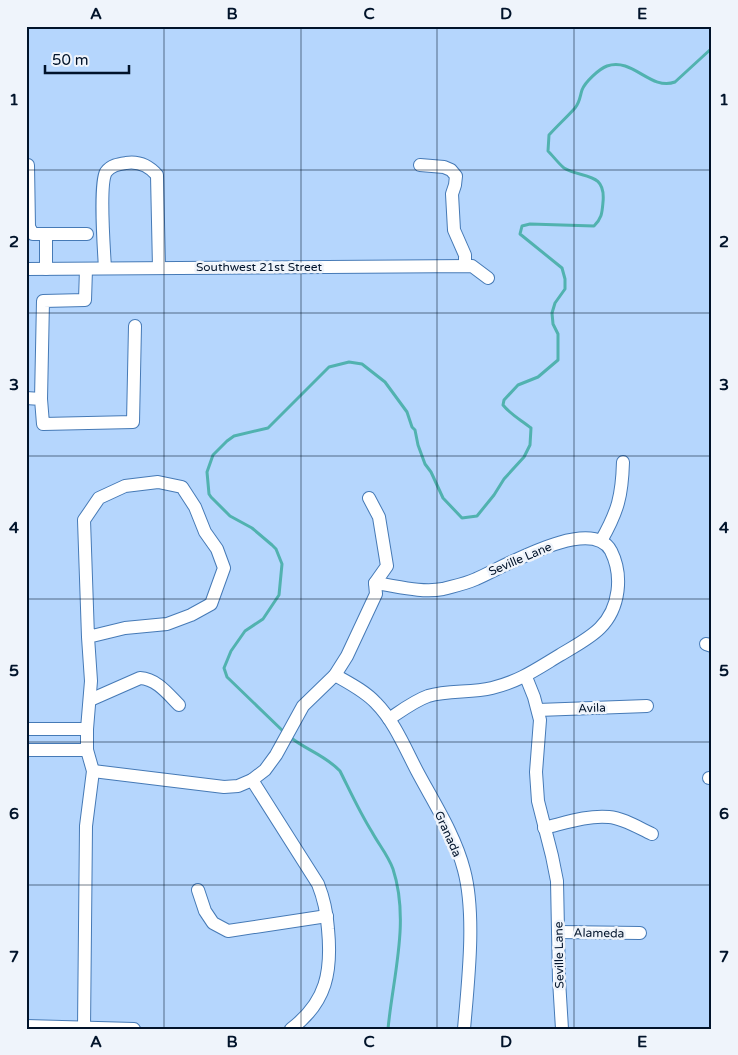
<svg xmlns="http://www.w3.org/2000/svg" width="738" height="1055" font-family="'Varela Round',sans-serif">
  <rect width="100%" height="100%" fill="#b5d6fd"/>
  <g fill="none" stroke-linecap="round" stroke-linejoin="round">
    <g stroke="#51b2af" stroke-width="3">
      <path d="M 285,733 L 227,677 L 224,668 L 231,651 L 245,631 L 263,619 L 279,595 L 282,564 L 276,549 L 272,545 L 252,528 L 230,516 L 211,497 L 209,494 L 207,472 L 213,455 L 227,441 L 234,436 L 268,428 L 329,367 L 349,362 L 362,364 L 385,382 L 407,412 L 412,427 L 415,430 L 418,445 L 425,464 L 431,472 L 443,498 L 462,518 L 477,516 L 494,495 L 504,479 L 524,457 L 530,445 L 531,428 C 521,420 511,415 503,405 L 504,400 L 518,385 L 538,377 L 558,360 L 558,334 L 553,324 L 552,313 L 555,303 L 565,289 L 565,279 L 562,268 L 520,234 L 522,226 L 530,224 L 594,226 C 602,218 602,213 603,202 C 606,171 582,179 564,168 C 559,164 553,156 548,151 L 549,135 C 557,126 567,117 575,108 C 580,102 580,96 582,90 C 585,82 599,69 607,66 C 633,57 650,91 675,82 L 712,48"/>
      <path d="M 290,737 C 306,750 325,755 340,771 C 350,791 360,813 372,832 C 379,845 388,855 393,869 C 410,921 393,976 388,1029"/>
    </g>
    <defs>
      <g id="minor">
        <path d="M 28,165 L 29,227 L 33,234 L 87,234"/>
        <path d="M 420,165 L 444,167 L 451,170 L 456,176 L 455,185 L 452,194 L 454,230 L 465,255 L 465,266"/>
        <path d="M 105,268 C 104,251 99,184 106,172 C 111,165 119,164 126,163 C 139,161 149,166 157,175 L 159,268"/>
        <path d="M 26,269 L 472,266 L 488,278"/>
        <path d="M 46,269 L 46,234"/>
        <path d="M 26,398 L 41,399 L 43,424 L 133,422 L 135,326"/>
        <path d="M 41,399 L 43,301 L 85,300 L 86,269"/>
        <path d="M 601,541 C 618,511 622,496 623,462"/>
        <path d="M 375,583 C 397,586 421,593 443,589 C 454,586 465,584 476,579 C 500,569 591,514 611,551 C 623,575 620,608 600,628 C 589,639 573,647 560,655 C 535,670 520,681 492,688 C 471,693 448,690 428,696 C 414,701 401,711 389,719"/>
        <path d="M 706,644 L 712,646"/>
        <path d="M 335,675 C 349,683 365,691 376,703 C 394,721 405,748 417,771 C 434,803 455,835 464,870 C 476,915 468,982 464,1029"/>
        <path d="M 526,677 L 534,697 L 540,720 L 536,772 L 538,801 L 552,856 L 557,881 L 559,980 L 562,1029"/>
        <path d="M 90,700 L 140,678 C 157,679 168,694 179,705"/>
        <path d="M 538,710 L 647,706"/>
        <path d="M 26,729 L 87,729"/>
        <path d="M 26,750 L 87,750"/>
        <path d="M 93,771 L 224,787 L 238,786 L 252,780 L 318,884 C 324,899 327,914 328,929 C 332,971 327,1002 291,1029"/>
        <path d="M 709,778 L 712,778"/>
        <path d="M 252,780 L 265,770 L 276,755 L 303,706 L 335,675 L 347,656 L 376,594 L 375,583 L 387,566 L 379,517 L 369,498"/>
        <path d="M 544,828 C 565,823 587,815 609,817 C 623,818 639,828 652,834"/>
        <path d="M 198,890 L 205,911 L 213,923 L 228,931 L 327,916"/>
        <path d="M 558,932 L 640,933"/>
        <path d="M 26,1026 L 134,1029"/>
        <path d="M 84,1029 L 86,826 L 93,771 L 87,750 L 87,729 L 91,681 L 88,637 L 84,520 L 99,498 L 125,486 L 158,482 L 182,487 L 195,507 L 205,532 L 217,549 L 224,568 L 211,604 L 191,615 L 167,624 L 125,628 L 88,637"/>
      </g>
    </defs>
    <use href="#minor" stroke="#467ab6" stroke-width="14"/>
    <use href="#minor" stroke="#fff" stroke-width="12"/>
  </g>
  <path fill="none" stroke="#01132a" stroke-width="1" stroke-opacity="0.55" d="M 164,26 L 164,1029M 301,26 L 301,1029M 437,26 L 437,1029M 574,26 L 574,1029M 26,170 L 712,170M 26,313 L 712,313M 26,456 L 712,456M 26,599 L 712,599M 26,742 L 712,742M 26,885 L 712,885"/>
  <g text-anchor="middle" dominant-baseline="central" stroke-width="5" stroke-linejoin="round" paint-order="stroke">
    <g font-size="12" fill="#01132a" stroke="#eff4fb">
      <text x="259" y="267">Southwest 21st Street</text>
      <text transform="translate(520 559) rotate(-23)">Seville Lane</text>
      <text transform="translate(592 708) rotate(-2)">Avila</text>
      <text transform="translate(448 834) rotate(66)">Granada</text>
      <text transform="translate(599 933) rotate(1)">Alameda</text>
      <text transform="translate(559 955) rotate(-91)">Seville Lane</text>
    </g>
  </g>
  <rect width="738" height="1055" fill="none" stroke="#eff4fb" stroke-width="55"/>
  <path d="M45 65v8h84v-8" fill="none" stroke="#01132a" stroke-width="2.5"/>
  <text x="52" y="65" font-size="15" fill="#01132a" stroke="#eff4fb" stroke-width="4" paint-order="stroke">50 m</text>
  <rect x="28" y="28" width="682" height="1000" fill="none" stroke="#01132a" stroke-width="2"/>
  <g font-size="16" text-anchor="middle" font-weight="bold" fill="#01132a">
    <text x="96" y="19">A</text>
    <text x="232" y="19">B</text>
    <text x="369" y="19">C</text>
    <text x="506" y="19">D</text>
    <text x="642" y="19">E</text>
    <text x="14" y="105">1</text>
    <text x="724" y="105">1</text>
    <text x="14" y="247">2</text>
    <text x="724" y="247">2</text>
    <text x="14" y="390">3</text>
    <text x="724" y="390">3</text>
    <text x="14" y="533">4</text>
    <text x="724" y="533">4</text>
    <text x="14" y="676">5</text>
    <text x="724" y="676">5</text>
    <text x="14" y="819">6</text>
    <text x="724" y="819">6</text>
    <text x="14" y="962">7</text>
    <text x="724" y="962">7</text>
    <text x="96" y="1047">A</text>
    <text x="232" y="1047">B</text>
    <text x="369" y="1047">C</text>
    <text x="506" y="1047">D</text>
    <text x="642" y="1047">E</text>
  </g>
</svg>
